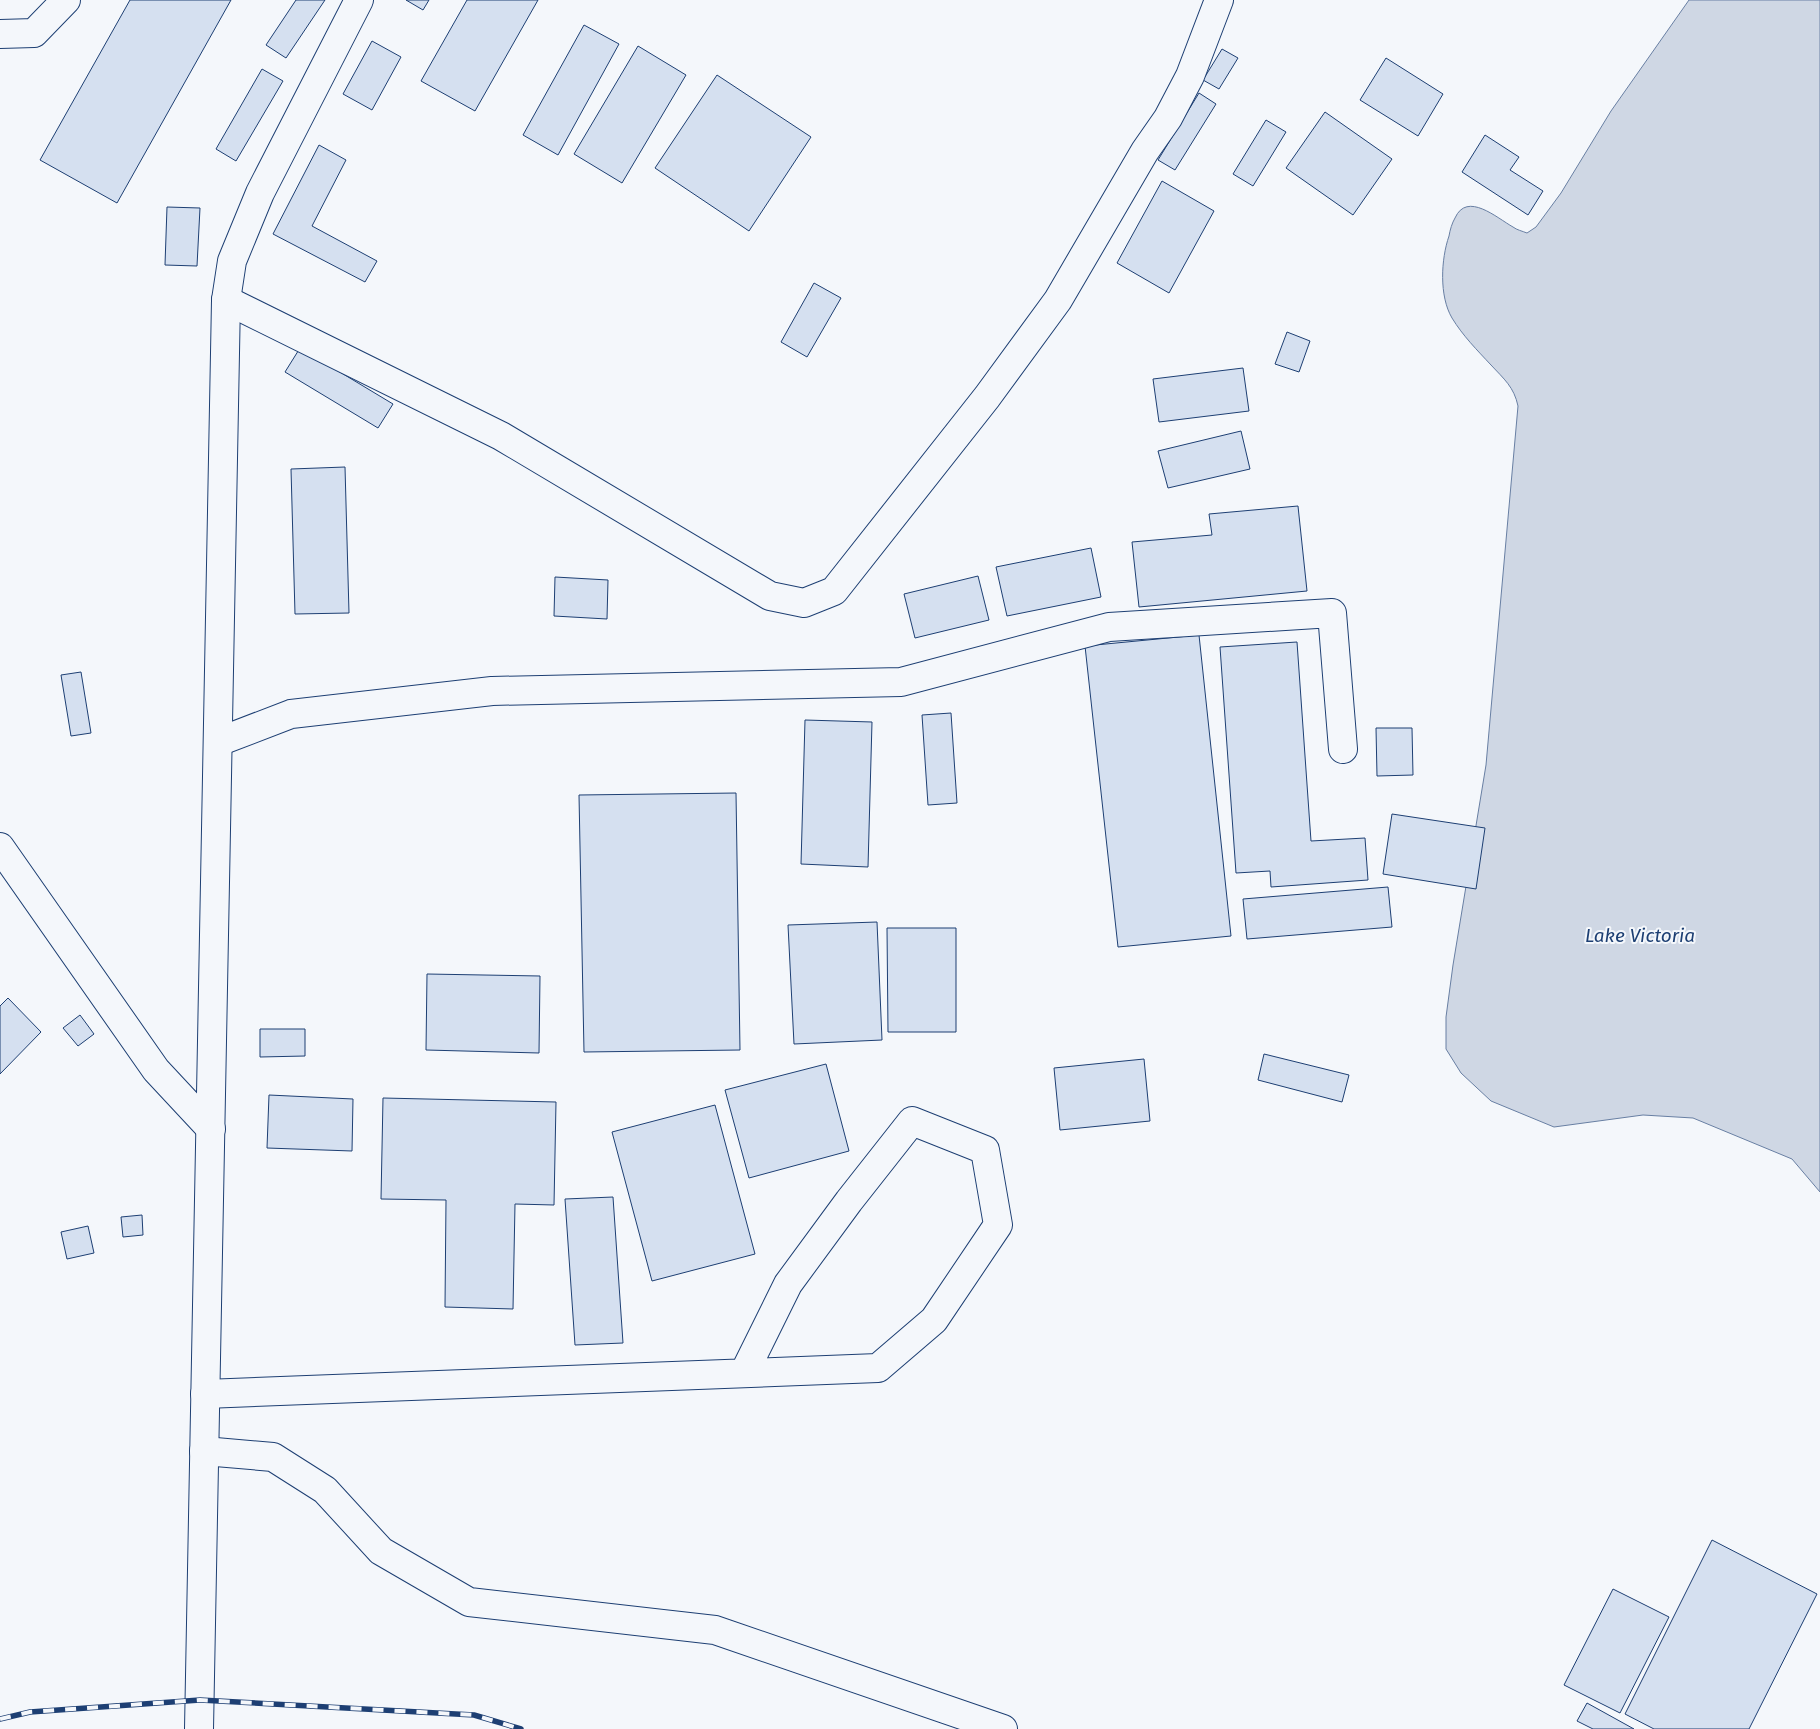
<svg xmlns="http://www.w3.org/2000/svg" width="1820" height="1729" font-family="'Fira Sans',sans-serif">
  <rect width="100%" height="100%" fill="#f4f7fb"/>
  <path fill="#cfd7e4" stroke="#687fa3" d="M 1689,0 L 1820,0 L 1820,1192 L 1792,1159 L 1693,1118 L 1643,1115 L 1554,1127 L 1491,1101 L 1461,1073 L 1446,1049 L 1446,1017 L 1453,965 L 1486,765 L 1518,406 C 1514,387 1504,379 1491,365 C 1477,350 1463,336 1452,318 C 1439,296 1441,259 1449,236 C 1450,230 1452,223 1455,218 C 1467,191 1497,218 1513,227 C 1517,230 1522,231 1527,233 L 1536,227 L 1561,193 L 1611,111 Z"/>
  <g fill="#d5e0f0" stroke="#1d3f73">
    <path d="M 130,0 L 231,0 L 117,203 L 40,160 Z"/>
    <path d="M 296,0 L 325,0 L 286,58 L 266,45 Z"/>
    <path d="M 406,0 L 429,0 L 423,10 Z"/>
    <path d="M 467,0 L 538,0 L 475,111 L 421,81 Z"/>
    <path d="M 584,25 L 619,44 L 558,155 L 523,135 Z"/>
    <path d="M 372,41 L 401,57 L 372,110 L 343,94 Z"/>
    <path d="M 638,46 L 686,75 L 622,183 L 574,154 Z"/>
    <path d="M 1222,49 L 1238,58 L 1219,89 L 1203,80 Z"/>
    <path d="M 1386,58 L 1443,94 L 1418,136 L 1360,100 Z"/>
    <path d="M 262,69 L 283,81 L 236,161 L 216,149 Z"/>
    <path d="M 717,75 L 811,137 L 749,231 L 655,168 Z"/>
    <path d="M 1199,93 L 1216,104 L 1175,170 L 1158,160 Z"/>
    <path d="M 1325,112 L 1392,159 L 1353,215 L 1286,168 Z"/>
    <path d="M 1266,120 L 1286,132 L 1253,186 L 1233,174 Z"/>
    <path d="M 1485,135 L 1519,157 L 1510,170 L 1543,191 L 1528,215 L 1462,172 Z"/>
    <path d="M 319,145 L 346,160 L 312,226 L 377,261 L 365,282 L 273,234 Z"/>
    <path d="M 1162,181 L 1214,211 L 1169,293 L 1117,263 Z"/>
    <path d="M 167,207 L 200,208 L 197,266 L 165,265 Z"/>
    <path d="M 814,283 L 841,298 L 807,357 L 781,342 Z"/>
    <path d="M 1287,332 L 1310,341 L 1299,372 L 1275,364 Z"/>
    <path d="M 300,348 L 393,404 L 378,428 L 285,372 Z"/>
    <path d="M 1243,368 L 1249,411 L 1159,422 L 1153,379 Z"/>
    <path d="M 1241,431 L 1250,469 L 1168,488 L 1158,451 Z"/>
    <path d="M 345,467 L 349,613 L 295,614 L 291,469 Z"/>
    <path d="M 1298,506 L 1307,591 L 1139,607 L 1132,542 L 1212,535 L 1209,514 Z"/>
    <path d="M 1091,548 L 1101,597 L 1007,616 L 996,567 Z"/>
    <path d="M 978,576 L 989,620 L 915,638 L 904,594 Z"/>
    <path d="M 555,577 L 608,580 L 607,619 L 554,616 Z"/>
    <path d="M 1199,635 L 1231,936 L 1118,947 L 1085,646 Z"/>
    <path d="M 1297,642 L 1311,841 L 1365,838 L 1368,880 L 1271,887 L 1270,871 L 1236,873 L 1220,647 Z"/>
    <path d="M 81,672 L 91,733 L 71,736 L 61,675 Z"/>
    <path d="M 951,713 L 957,803 L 928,805 L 922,715 Z"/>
    <path d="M 805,720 L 872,722 L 868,867 L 801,864 Z"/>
    <path d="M 1376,728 L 1412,728 L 1413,775 L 1377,776 Z"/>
    <path d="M 736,793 L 740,1050 L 584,1052 L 579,795 Z"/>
    <path d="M 1392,814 L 1485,828 L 1476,889 L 1383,874 Z"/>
    <path d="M 1388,887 L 1392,927 L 1247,939 L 1243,899 Z"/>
    <path d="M 877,922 L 882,1040 L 794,1044 L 788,925 Z"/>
    <path d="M 887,928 L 956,928 L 956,1032 L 888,1032 Z"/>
    <path d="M 427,974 L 540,976 L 539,1053 L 426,1050 Z"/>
    <path d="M 8,998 L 41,1032 L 0,1074 L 0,1006 Z"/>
    <path d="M 80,1015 L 94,1034 L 78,1046 L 63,1028 Z"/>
    <path d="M 260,1029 L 305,1029 L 305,1056 L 260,1057 Z"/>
    <path d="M 1264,1054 L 1349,1075 L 1342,1102 L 1258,1080 Z"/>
    <path d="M 1144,1059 L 1150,1121 L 1060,1130 L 1054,1068 Z"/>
    <path d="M 826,1064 L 849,1151 L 749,1178 L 725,1090 Z"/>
    <path d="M 269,1095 L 353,1099 L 352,1151 L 267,1148 Z"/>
    <path d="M 383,1098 L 556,1102 L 554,1205 L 515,1204 L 513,1309 L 445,1307 L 446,1200 L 381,1199 Z"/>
    <path d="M 715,1105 L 755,1254 L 652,1281 L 612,1132 Z"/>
    <path d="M 613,1197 L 623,1343 L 575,1345 L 565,1199 Z"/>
    <path d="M 142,1215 L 143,1235 L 123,1237 L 121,1217 Z"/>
    <path d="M 88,1226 L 94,1253 L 67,1259 L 61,1232 Z"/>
    <path d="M 1712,1540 L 1817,1594 L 1749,1729 L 1654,1729 L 1625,1714 Z"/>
    <path d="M 1613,1589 L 1669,1617 L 1620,1713 L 1564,1685 Z"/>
    <path d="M 1587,1703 L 1634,1729 L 1593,1729 L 1577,1721 Z"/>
  </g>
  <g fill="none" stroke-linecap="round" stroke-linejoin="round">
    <defs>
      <g id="minor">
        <path d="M 0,34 L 34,33 L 66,0"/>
        <path d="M 226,300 L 501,436 L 770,596 L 804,603 L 834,591 L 987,397 L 1058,300 L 1145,151 L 1168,118 L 1190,76 L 1219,0"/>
        <path d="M 218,742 L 291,714 L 492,691 L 901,682 L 1109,627 L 1332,613 L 1343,749"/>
        <path d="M 0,847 L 156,1070 L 211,1129"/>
        <path d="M 205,1394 L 878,1368 L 934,1320 L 998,1225 L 985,1150 L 912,1121 L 849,1201 L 788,1284 L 744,1373"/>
        <path d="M 204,1451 L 273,1457 L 325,1490 L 381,1551 L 469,1602 L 715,1630 L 1003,1729"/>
        <path d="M 199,1729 L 226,300 L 232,261 L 260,193 L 359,0"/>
      </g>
    </defs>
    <use href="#minor" stroke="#1d3f73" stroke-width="30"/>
    <use href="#minor" stroke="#f4f7fb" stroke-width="28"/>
    <defs>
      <path id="rail" d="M 0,1719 L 30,1712 L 200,1700 L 474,1715 L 521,1729"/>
    </defs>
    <use href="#rail" stroke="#1d3f73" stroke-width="5.5"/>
    <use href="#rail" stroke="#f4f7fb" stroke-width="4" stroke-dasharray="11" stroke-linecap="butt"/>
  </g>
  <g text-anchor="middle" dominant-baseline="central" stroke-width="4" stroke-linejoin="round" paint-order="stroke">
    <g font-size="19" font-style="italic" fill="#1d3f73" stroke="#f4f7fb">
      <text x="1640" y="935">Lake Victoria</text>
    </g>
  </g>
</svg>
